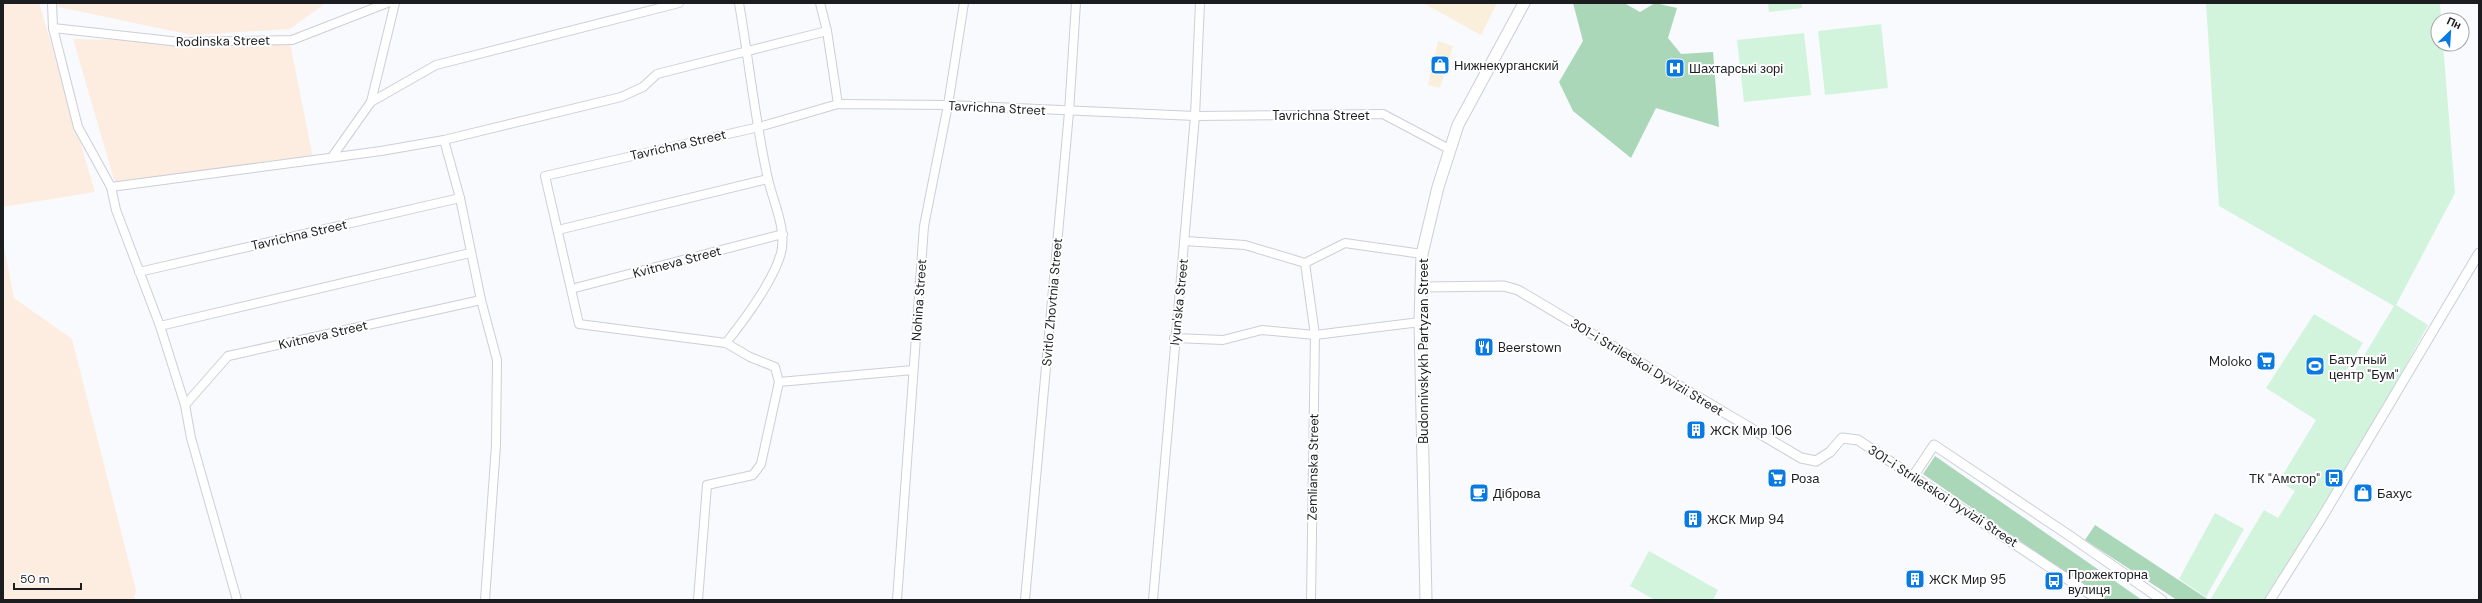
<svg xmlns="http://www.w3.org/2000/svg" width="2482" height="603" font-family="'DM Sans',sans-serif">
  <rect width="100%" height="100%" fill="#f9fafe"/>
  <g fill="#faefda">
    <path d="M 1423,3 L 1497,3 L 1481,35 Z"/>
    <path d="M 1438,41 L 1453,46 L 1440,88 L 1428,85 Z"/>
  </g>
  <g fill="#fdede1">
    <path d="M 3,3 L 39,3 L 95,192 L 3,207 Z"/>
    <path d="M 57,3 L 326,3 L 290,29 L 192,35 L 58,7 Z"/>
    <path d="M 73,39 L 290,43 L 313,158 L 115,183 Z"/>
    <path d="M 3,242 L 14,298 L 72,339 L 136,590 L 134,600 L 3,600 Z"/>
  </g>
  <g fill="#d2f4dc">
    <path d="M 1768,3 L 1801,3 L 1802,8 L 1769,12 Z"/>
    <path d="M 2206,3 L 2440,3 L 2441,20 L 2438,20 L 2438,44 L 2443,44 L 2455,193 L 2396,305 L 2428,325 L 2321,519 L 2264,600 L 2210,600 L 2264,510 L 2278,518 L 2295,491 L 2279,481 L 2316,420 L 2266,388 L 2314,314 L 2363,343 L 2344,374 L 2351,377 L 2394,306 L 2219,206 Z"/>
    <path d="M 1881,24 L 1888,88 L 1825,95 L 1818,31 Z"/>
    <path d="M 1804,33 L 1811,95 L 1744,102 L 1737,40 Z"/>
    <path d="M 2215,513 L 2244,529 L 2206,597 L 2179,579 Z"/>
    <path d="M 1649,551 L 1718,590 L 1713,600 L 1655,600 L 1630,586 Z"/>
  </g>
  <g fill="#a9d7b8">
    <path d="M 1573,3 L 1624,3 L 1640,12 L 1655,3 L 1677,8 L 1668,38 L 1681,54 L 1713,52 L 1719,127 L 1656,108 L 1631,158 L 1573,111 L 1559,82 L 1583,41 Z"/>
    <path d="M 1935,456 L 2142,600 L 2105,600 L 1923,474 Z"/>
    <path d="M 2095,525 L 2209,600 L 2177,600 L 2085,540 Z"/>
  </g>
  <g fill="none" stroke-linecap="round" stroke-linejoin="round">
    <defs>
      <g id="minor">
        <path d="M 52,3 L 53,28 L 78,127 L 111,187 L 116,210 L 160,326 L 185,405 L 191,438 L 237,600"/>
        <path d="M 820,3 L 827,31 L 838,104"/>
        <path d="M 53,28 L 180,42 L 292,40 L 387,3"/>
        <path d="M 371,102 L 395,3"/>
        <path d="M 444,140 L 460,198 L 481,300 L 497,360 L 496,445 L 485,600"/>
        <path d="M 332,157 L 371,102 L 436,65 L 679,3"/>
        <path d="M 111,187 L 381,151 L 444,140 L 621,97 L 643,87 L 657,74 L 827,31"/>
        <path d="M 558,230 L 768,179"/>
        <path d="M 1185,241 L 1245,245 L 1305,263 L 1345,243 L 1422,254"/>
        <path d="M 1305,263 L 1315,335 L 1311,600"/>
        <path d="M 139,272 L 460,198"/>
        <path d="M 571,289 L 783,234"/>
        <path d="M 160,326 L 470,253"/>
        <path d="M 1174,338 L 1223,340 L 1262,330 L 1315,335 L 1420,322"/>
        <path d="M 726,343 C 745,319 773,282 781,253 C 787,229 773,202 768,179 C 755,121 749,61 739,3"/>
        <path d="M 913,370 L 779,382 L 775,367 L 750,357 L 726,343 L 579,324 L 545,176 L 759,127 L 838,104 L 948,105 L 1195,116 L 1383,114 L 1449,149"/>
        <path d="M 185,405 L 228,356 L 481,300"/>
        <path d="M 698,600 L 707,485 L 753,475 L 761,464 L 779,382"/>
        <path d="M 897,600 L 924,226 L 948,105 L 964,3"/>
        <path d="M 1025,600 L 1069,112 L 1076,3"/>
        <path d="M 1153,600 L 1195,116 L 1200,3"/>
      </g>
      <g id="tertiary">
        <path d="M 1422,287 L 1504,286 L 1518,290 L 1801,458 L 1816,461 L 1830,452 L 1842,438 L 1858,440 L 2099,600"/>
        <path d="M 1914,475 L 1934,445 L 2070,536 L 2162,600"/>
        <path d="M 2270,600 L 2321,519 L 2479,253"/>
      </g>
      <path id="secondary" d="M 1426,600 L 1420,322 L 1422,254 L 1438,187 L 1458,125 L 1524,3"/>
    </defs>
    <use href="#minor" stroke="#ccced9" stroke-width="10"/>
    <use href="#tertiary" stroke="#ccced9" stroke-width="11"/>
    <use href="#secondary" stroke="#ccced9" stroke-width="13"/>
    <use href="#minor" stroke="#fff" stroke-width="8"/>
    <use href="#tertiary" stroke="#fff" stroke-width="9"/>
    <use href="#secondary" stroke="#fff" stroke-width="11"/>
  </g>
  <defs>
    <symbol id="shop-square" viewBox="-11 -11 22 22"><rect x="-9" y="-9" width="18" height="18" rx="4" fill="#097ae1" stroke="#fff"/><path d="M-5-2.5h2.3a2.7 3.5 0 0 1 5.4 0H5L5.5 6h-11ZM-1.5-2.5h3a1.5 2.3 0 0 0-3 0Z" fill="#fff"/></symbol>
    <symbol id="hospital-square" viewBox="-11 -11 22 22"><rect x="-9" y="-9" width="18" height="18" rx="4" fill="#097ae1" stroke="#fff"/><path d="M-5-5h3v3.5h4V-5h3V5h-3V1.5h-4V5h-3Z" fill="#fff"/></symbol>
    <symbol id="restaurant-square" viewBox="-11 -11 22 22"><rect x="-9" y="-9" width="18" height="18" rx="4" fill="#097ae1" stroke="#fff"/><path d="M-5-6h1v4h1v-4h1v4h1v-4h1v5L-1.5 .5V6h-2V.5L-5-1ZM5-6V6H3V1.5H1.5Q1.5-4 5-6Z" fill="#fff"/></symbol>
    <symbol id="supermarket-square" viewBox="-11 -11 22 22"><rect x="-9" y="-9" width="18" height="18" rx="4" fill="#097ae1" stroke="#fff"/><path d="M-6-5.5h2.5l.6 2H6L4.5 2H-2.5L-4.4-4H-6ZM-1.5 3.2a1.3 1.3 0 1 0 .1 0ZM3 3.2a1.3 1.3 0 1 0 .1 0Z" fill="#fff"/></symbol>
    <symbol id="stadium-square" viewBox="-11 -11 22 22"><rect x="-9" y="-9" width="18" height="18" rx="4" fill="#097ae1" stroke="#fff"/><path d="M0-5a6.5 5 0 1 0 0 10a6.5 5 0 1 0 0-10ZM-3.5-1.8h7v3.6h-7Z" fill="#fff"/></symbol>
    <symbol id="building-square" viewBox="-11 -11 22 22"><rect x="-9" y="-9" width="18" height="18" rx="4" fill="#097ae1" stroke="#fff"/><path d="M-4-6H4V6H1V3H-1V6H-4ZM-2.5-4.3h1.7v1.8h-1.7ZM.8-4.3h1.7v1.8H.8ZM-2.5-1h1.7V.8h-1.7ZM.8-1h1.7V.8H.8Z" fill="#fff"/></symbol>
    <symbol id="bus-square" viewBox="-11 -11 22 22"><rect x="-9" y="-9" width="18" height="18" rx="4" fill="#097ae1" stroke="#fff"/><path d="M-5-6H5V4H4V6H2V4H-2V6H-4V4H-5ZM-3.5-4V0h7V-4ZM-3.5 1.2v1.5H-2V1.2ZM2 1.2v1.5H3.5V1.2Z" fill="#fff"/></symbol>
    <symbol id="cafe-square" viewBox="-11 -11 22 22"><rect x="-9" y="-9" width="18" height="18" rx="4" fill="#097ae1" stroke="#fff"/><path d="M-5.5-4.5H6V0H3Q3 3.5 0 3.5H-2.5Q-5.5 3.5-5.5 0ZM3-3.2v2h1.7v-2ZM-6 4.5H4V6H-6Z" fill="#fff"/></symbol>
  </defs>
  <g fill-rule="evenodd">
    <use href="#shop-square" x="1429" y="54" width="22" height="22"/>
    <use href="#hospital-square" x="1664" y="57" width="22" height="22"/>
    <use href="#restaurant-square" x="1473" y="336" width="22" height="22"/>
    <use href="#supermarket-square" x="2255" y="350" width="22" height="22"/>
    <use href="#stadium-square" x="2304" y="355" width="22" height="22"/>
    <use href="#building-square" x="1685" y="419" width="22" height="22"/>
    <use href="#supermarket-square" x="1766" y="467" width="22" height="22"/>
    <use href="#bus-square" x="2323" y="467" width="22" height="22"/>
    <use href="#cafe-square" x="1468" y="482" width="22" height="22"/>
    <use href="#shop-square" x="2352" y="482" width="22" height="22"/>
    <use href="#building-square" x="1682" y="508" width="22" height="22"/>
    <use href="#building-square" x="1904" y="568" width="22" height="22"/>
    <use href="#bus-square" x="2043" y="570" width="22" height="22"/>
  </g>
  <g text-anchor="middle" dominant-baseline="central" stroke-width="4" stroke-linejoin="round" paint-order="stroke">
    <g font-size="13" fill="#1c1d21" stroke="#fff">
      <text transform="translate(223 41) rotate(-1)">Rodinska Street</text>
      <text transform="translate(997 108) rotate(3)">Tavrichna Street</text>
      <text x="1321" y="115">Tavrichna Street</text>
      <text transform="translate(678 145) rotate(-13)">Tavrichna Street</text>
      <text transform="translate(299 235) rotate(-13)">Tavrichna Street</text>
      <text transform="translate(677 262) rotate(-15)">Kvitneva Street</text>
      <text transform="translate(919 300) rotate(-86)">Nohina Street</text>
      <text transform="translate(1052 302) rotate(-85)">Svitlo Zhovtnia Street</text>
      <text transform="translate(1179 302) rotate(-84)">Iyun'ska Street</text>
      <text transform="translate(323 335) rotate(-13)">Kvitneva Street</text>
      <text transform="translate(1423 351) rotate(-90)">Budonnivskykh Partyzan Street</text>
      <text transform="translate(1647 367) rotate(31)">301-i Striletskoi Dyvizii Street</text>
      <text transform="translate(1313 467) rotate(-89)">Zemlianska Street</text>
      <text transform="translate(1943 496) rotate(33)">301-i Striletskoi Dyvizii Street</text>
    </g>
    <g font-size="13" fill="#1c1d21" stroke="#fff" text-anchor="start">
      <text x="1454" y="65">Нижнекурганский</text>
      <text x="1689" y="68">Шахтарські зорі</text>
      <text x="1498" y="347">Beerstown</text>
      <text x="2329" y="359">Батутный<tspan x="2329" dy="15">центр "Бум"</tspan></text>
      <text x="2252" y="361" text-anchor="end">Moloko</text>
      <text x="1710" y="430">ЖСК Мир 106</text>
      <text x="1791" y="478">Роза</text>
      <text x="2320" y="478" text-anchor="end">ТК "Амстор"</text>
      <text x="1493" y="493">Діброва</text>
      <text x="2377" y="493">Бахус</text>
      <text x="1707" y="519">ЖСК Мир 94</text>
      <text x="2068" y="574">Прожекторна<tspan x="2068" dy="15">вулиця</tspan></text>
      <text x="1929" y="579">ЖСК Мир 95</text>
    </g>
  </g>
  <rect width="2482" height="603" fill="none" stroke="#1c1d21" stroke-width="8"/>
  <g transform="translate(2450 32) rotate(25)"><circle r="19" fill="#ffffff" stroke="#a4a5a6"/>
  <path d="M0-3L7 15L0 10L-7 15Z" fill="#097ae1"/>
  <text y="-6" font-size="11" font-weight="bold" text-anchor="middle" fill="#1c1d21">Пн</text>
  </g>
  <path d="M14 583v6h67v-6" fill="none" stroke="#1c1d21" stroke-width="2"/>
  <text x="20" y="583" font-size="12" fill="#1c1d21" stroke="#ffffff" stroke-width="3" paint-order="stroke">50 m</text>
</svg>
